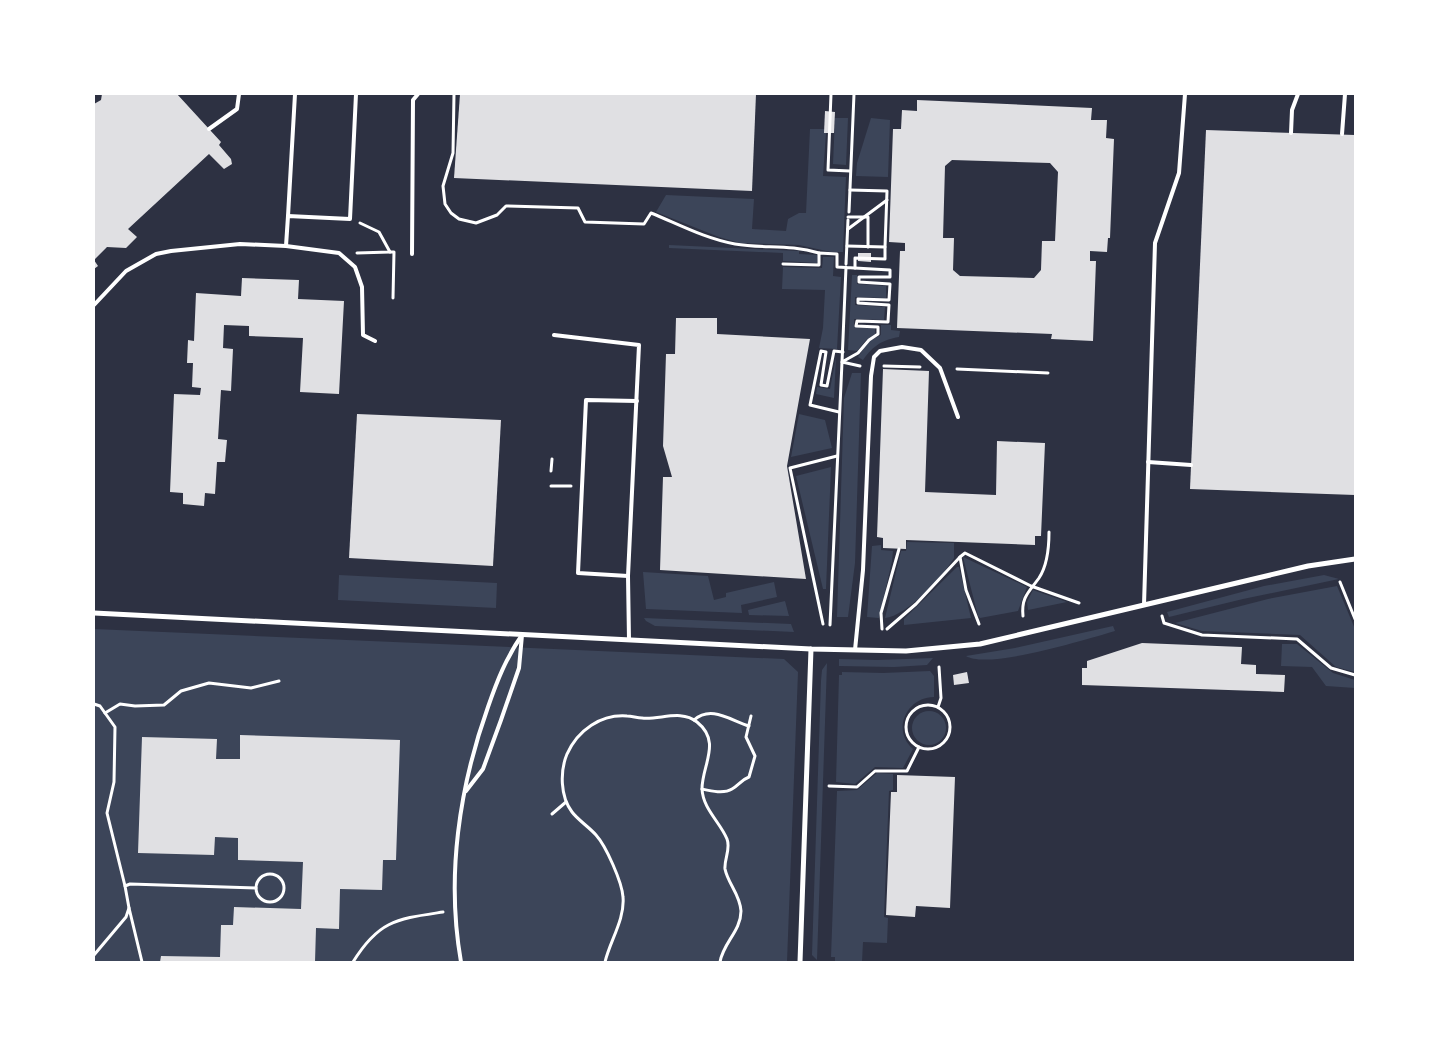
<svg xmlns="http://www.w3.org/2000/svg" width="1449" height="1056" font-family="'Titillium Web',sans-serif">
  <rect width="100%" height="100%" fill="#2d3142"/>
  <g fill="#3c4559">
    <path d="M 835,118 L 848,118 L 846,165 L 833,164 Z"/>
    <path d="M 871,118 L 890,120 L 888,177 L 856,176 L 857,163 Z"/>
    <path d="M 810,129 L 824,129 L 826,133 L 823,176 L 846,177 L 843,252 L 831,252 L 799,245 L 740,243 L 719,237 L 656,212 L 666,195 L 754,199 L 752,229 L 786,231 L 788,219 L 799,213 L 806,213 Z"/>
    <path d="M 669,245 L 799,251 L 799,254 L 818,255 L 817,263 L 783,261 L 783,253 L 669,248 Z"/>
    <path d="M 823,257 L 834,257 L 833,276 L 841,277 L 837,349 L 819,348 L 823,328 L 825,290 L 782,289 L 783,267 L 822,268 Z"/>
    <path d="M 852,275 L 857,275 L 857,284 L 886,286 L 886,298 L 855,297 L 855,305 L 885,307 L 884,320 L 854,319 L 854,327 L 875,328 L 875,334 L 866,340 L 857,351 L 848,350 Z"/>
    <path d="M 881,325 L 891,325 L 891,330 L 900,331 L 899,337 C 882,340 874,345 863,360 L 858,357 L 869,341 L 881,335 Z"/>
    <path d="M 836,357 L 834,398 L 816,394 L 817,387 L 830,389 Z"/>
    <path d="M 852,373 L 861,373 L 855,563 L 848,617 L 837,617 L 844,398 Z"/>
    <path d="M 799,414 L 825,420 L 832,448 L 791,457 Z"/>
    <path d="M 831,467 L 826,589 L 823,589 L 796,476 Z"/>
    <path d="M 907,542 L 954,543 L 954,558 C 942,577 907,616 885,618 L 901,551 L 906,551 Z"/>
    <path d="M 881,545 L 881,550 L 893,551 L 892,561 L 879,618 L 867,617 L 872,546 Z"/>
    <path d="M 963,557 L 1027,587 L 1018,611 L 980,618 L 978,616 Z"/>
    <path d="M 957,567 L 959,567 L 971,618 L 904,625 L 904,619 Z"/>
    <path d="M 643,572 L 708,576 L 714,600 L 726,597 L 726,593 L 774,582 L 777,597 L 741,605 L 742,613 L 646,609 Z"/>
    <path d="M 339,575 L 497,583 L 496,608 L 338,600 Z"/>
    <path d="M 1324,575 L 1339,579 L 1243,599 L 1169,617 L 1167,612 L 1264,586 Z"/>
    <path d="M 1337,586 L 1355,629 L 1355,672 L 1336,667 L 1300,635 L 1202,631 L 1175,623 L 1268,599 Z"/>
    <path d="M 1033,590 L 1067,602 L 1028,610 L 1027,602 Z"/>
    <path d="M 785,601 L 789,616 L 749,615 L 748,610 Z"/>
    <path d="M 644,618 L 791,624 L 794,632 L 655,626 L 646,621 Z"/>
    <path d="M 1113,626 L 1115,631 C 1087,639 988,670 966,656 L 1015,648 Z"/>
    <path d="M 94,629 L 784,659 L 798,672 L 787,962 L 94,962 Z"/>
    <path d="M 1282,644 L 1297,644 L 1333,673 L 1355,680 L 1355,688 L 1326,686 L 1312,667 L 1281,666 Z"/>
    <path d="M 933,658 L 927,665 L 894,667 L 839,666 L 839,659 L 877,660 Z"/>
    <path d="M 827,663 L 817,960 L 812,955 L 821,681 L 822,670 Z"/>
    <path d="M 930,671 L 934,676 L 934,697 C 907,697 891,730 913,749 L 903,768 L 875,767 L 855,784 L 836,782 L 839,675 L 842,675 L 842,672 L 883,673 Z"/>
    <circle cx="929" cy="728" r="17"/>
    <path d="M 877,773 L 893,774 L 893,790 L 889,791 L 884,917 L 888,918 L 887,943 L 863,942 L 862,962 L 835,961 L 835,957 L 831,957 L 837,791 L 857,790 Z"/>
  </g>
  <g fill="#e0e0e3" fill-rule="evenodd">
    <path d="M 102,94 L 177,94 L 221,142 L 219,145 L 231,159 L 232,164 L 224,169 L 209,154 L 128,229 L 137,237 L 126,248 L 107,247 L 94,260 L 98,266 L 94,269 L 94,104 L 101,100 Z"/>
    <path d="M 460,94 L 756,94 L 752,191 L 454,178 Z"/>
    <path d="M 917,100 L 1092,108 L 1091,120 L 1107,120 L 1106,138 L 1114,139 L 1110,238 L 1108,238 L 1107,252 L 1090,251 L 1090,261 L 1096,261 L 1093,341 L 1051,339 L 1052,334 L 897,328 L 900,251 L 905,251 L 905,243 L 889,242 L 893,129 L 901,129 L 902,110 L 917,111 ZM 952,160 L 1050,163 L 1058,172 L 1055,241 L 1042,241 L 1041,270 L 1034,278 L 960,276 L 953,270 L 954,238 L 943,238 L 945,166 Z"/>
    <path d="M 825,111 L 835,112 L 834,133 L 824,133 Z"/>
    <path d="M 1206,130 L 1355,135 L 1355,495 L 1190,489 Z"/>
    <path d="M 858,253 L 871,253 L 871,262 L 858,261 Z"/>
    <path d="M 242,278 L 299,280 L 298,299 L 344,301 L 339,394 L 300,392 L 303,338 L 249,336 L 249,326 L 224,325 L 223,348 L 233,349 L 231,391 L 221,390 L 218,439 L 227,440 L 225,462 L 217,462 L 215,494 L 205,493 L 204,506 L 183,504 L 183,493 L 170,492 L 174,394 L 200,395 L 201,388 L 192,387 L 193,363 L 187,363 L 188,340 L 194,341 L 196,293 L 241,296 Z"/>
    <path d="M 676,318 L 717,318 L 717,334 L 810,339 L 787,466 L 806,579 L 660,570 L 663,477 L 672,477 L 663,446 L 666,354 L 675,354 Z"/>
    <path d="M 883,369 L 929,371 L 925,492 L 996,495 L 997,441 L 1045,443 L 1041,536 L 1035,536 L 1035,545 L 906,540 L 906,549 L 883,548 L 883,538 L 877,537 Z"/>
    <path d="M 357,414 L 501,420 L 493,566 L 349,558 Z"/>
    <path d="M 1142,643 L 1242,647 L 1241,664 L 1256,665 L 1256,674 L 1285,675 L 1284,692 L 1082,685 L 1082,668 L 1087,668 L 1087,661 Z"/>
    <path d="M 967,672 L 969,683 L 954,685 L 953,675 Z"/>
    <path d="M 240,735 L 400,740 L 396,860 L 383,860 L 382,890 L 340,889 L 339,929 L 316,928 L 315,962 L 160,962 L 161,956 L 220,957 L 221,925 L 233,925 L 234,907 L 301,909 L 303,862 L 238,860 L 238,838 L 215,837 L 214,855 L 138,853 L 142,737 L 217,739 L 216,759 L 240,759 Z"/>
    <path d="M 897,775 L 955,777 L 950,908 L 916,906 L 915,917 L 886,915 L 891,792 L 897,792 Z"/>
  </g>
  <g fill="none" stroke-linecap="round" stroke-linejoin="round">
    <g stroke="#fff" stroke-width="3">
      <path d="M 454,94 L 453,153 L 443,186 L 445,204 L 451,213 L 459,219 L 476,223 L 497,215 L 506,206 L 578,208 L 585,222 L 644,224 L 651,213 C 678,224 706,239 735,244 C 764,249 789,244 819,253"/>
      <path d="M 831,94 L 828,170 L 850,171"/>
      <path d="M 850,190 L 887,191 L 885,247"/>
      <path d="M 849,212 L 854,94"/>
      <path d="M 848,217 L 868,217 L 868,247"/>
      <path d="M 848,229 L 887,200"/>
      <path d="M 847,246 L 885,247 L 885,259 L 855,258 L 855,268"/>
      <path d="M 390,252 L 394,252 L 393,298"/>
      <path d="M 357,253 L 390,252 L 379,232 L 360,223"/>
      <path d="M 783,264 L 819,265 L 819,253 L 837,254 L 837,267 L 890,270 L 890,277 L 859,277 L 859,282 L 890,284 L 889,300 L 858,299 L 858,303 L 889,305 L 888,322 L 857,321 L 856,326 L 878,327 L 878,334 L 869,340 L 858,353 L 842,362 L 846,267"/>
      <path d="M 846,264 L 848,220"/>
      <path d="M 884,366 L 920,367"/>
      <path d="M 957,369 L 1048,373"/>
      <path d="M 839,412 L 810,405 L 821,351 L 826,352 L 821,385 L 827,386 L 834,351 L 843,352"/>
      <path d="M 551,471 L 552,459"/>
      <path d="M 551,486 L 571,486"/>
      <path d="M 960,557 L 965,553 L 1031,586 L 1079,603"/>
      <path d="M 1340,582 L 1355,619"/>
      <path d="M 1023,616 C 1021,597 1029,592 1039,578 C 1047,566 1049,545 1049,532"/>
      <path d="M 1162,616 L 1164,623 L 1202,635 L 1297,639 L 1331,668 L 1355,675"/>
      <path d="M 823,624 L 790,468 L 837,456"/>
      <path d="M 830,625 L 842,362 L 860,366"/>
      <path d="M 882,629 L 881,613 L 899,549"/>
      <path d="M 887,629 L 916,604 L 960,557 L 966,590 L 979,624"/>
      <path d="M 94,704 L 100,706 L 115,727 L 114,782 L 107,813 L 125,886"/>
      <circle cx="928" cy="727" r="22"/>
      <path d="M 938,707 L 941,698 L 939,667"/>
      <path d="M 105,713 L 120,704 L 135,706 L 164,705 L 181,691 L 209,683 L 251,688 L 279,681"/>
      <path d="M 694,720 C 711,705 730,720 749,726"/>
      <path d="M 829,786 L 857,787 L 875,771 L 907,771 L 919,747"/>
      <path d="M 702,789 C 711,791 724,794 732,789 C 739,785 741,780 749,777 L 755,756 L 746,737 L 751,716"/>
      <path d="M 552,814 L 566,802"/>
      <circle cx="270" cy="888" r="14"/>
      <path d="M 129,908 L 125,886 L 130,884 L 256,888"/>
      <path d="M 94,955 L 126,917 L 129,908 L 142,962"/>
      <path d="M 353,962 C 379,920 397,919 443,912"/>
      <path d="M 605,962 C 610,941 625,919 623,897 C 622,882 606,846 596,835 C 589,827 578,820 572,812 C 560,796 560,771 567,754 C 578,730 601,714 627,716 C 632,716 637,718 642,718 C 660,720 681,709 697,722 C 722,742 702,765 702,789 C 703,809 720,822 727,839 C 731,849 724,859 725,869 C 728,884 740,894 741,911 C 741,931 723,943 720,962"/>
    </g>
    <g stroke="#fff" stroke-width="4">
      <path d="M 209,129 L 237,109 L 239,94"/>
      <path d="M 1291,133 L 1292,110 L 1298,94"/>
      <path d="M 1342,134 L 1345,94"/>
      <path d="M 288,216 L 295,94"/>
      <path d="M 286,246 L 288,216 L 350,219 L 356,94"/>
      <path d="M 412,254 L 413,100 L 418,94"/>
      <path d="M 94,305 L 126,271 L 156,254 L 171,251 L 240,244 L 286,246 L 339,253 L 355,267 L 362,287 L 363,335 L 375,341"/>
      <path d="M 554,335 L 639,345 L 628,576 L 629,640"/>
      <path d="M 1148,462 L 1191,465"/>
      <path d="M 628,576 L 578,573 L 586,400 L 637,401"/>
      <path d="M 1144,605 L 1155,243 L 1179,173 L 1185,94"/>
      <path d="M 855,650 L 863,570 L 871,376 L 874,357 L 880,351 L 902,347 L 921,350 L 940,368 L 958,417"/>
      <path d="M 466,791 L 483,769 L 501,720 L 519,668 L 522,635"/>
      <path d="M 461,962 C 446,877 459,788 488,707 C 497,681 506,658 522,635"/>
    </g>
    <g stroke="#fff" stroke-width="5">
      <path d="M 94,613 L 811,649 L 906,651 L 980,644 L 1308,566 L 1355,559"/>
      <path d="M 800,962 L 811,649"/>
    </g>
  </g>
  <rect width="1449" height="1056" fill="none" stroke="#ffffff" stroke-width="190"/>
</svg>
